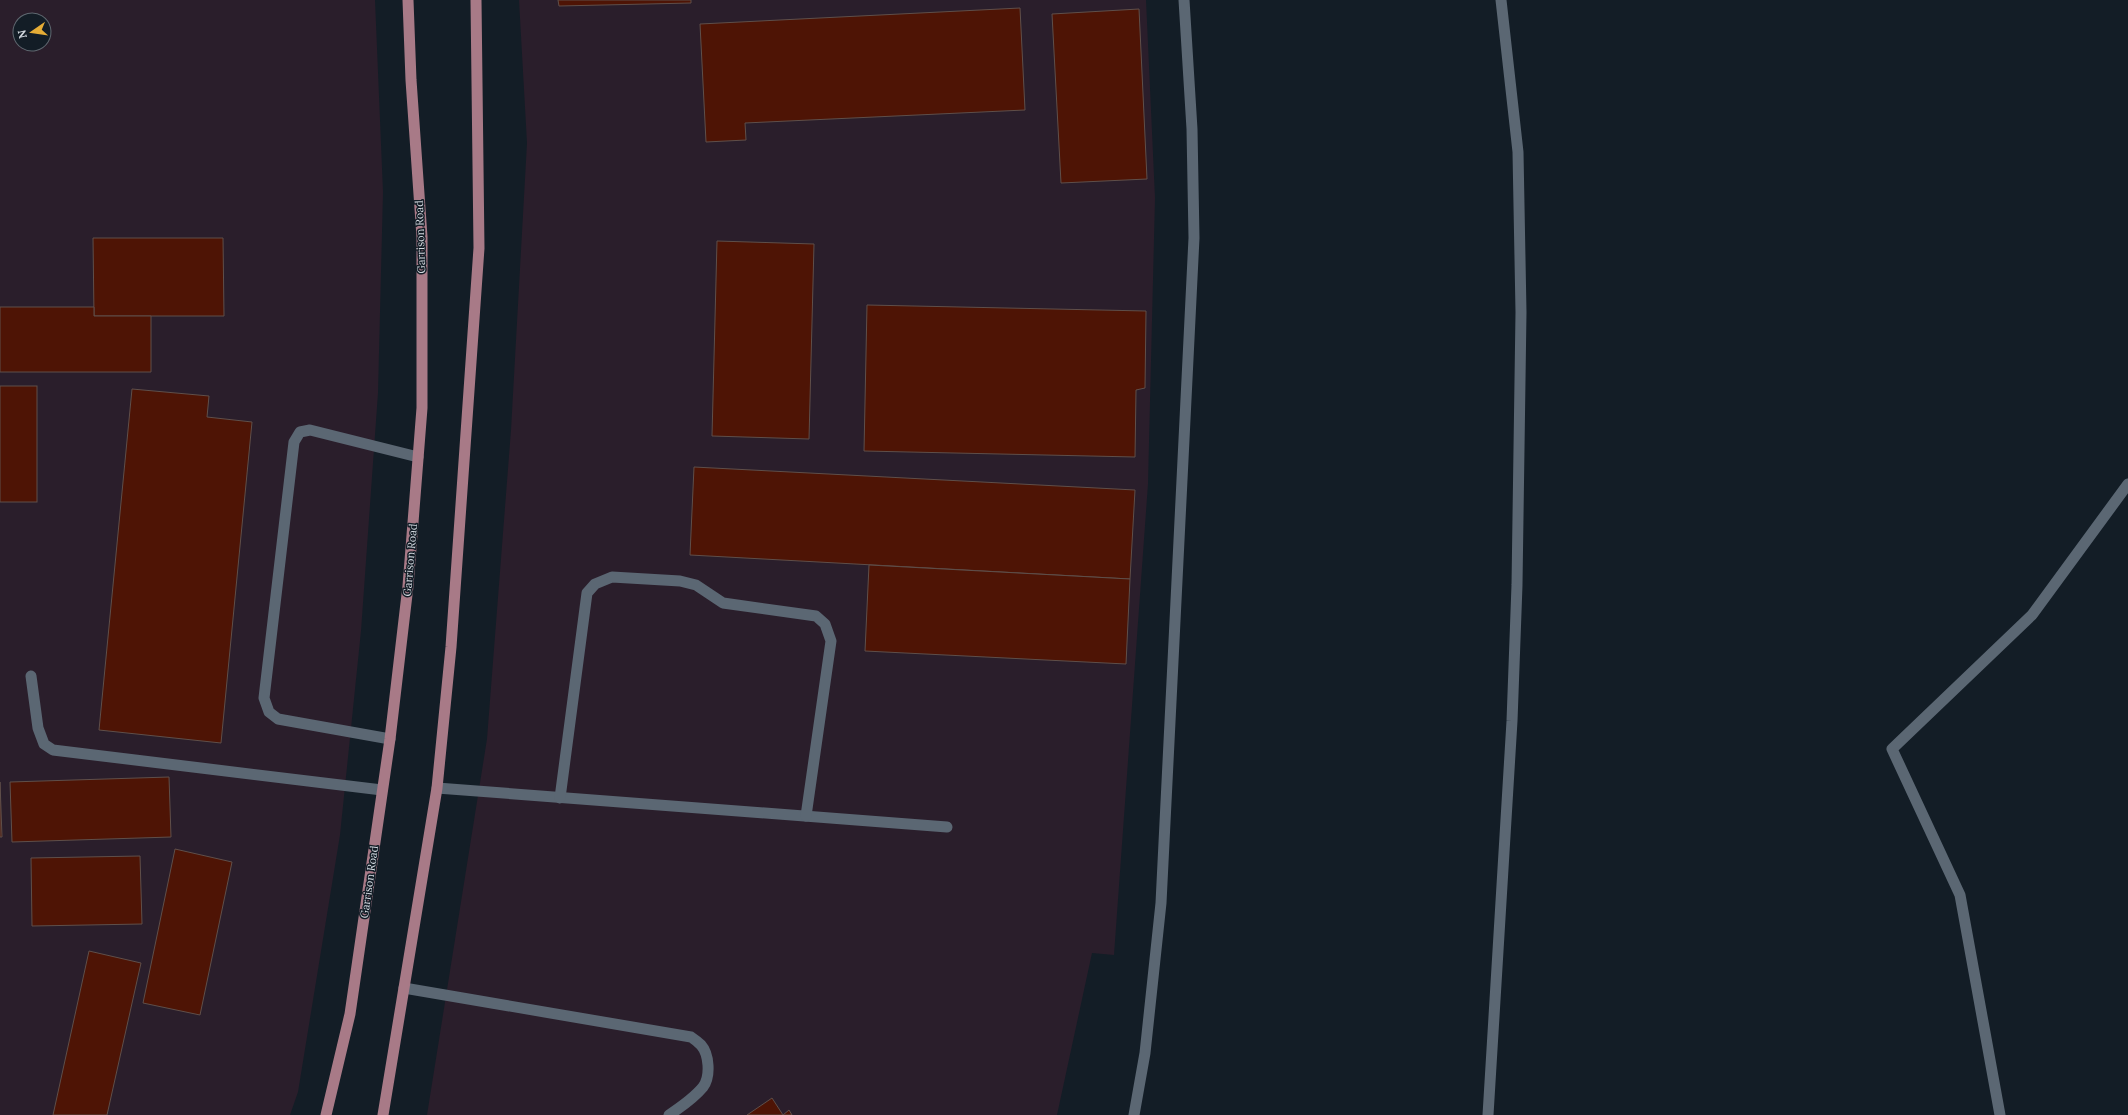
<svg xmlns="http://www.w3.org/2000/svg" width="2128" height="1115" font-family="Lora,serif">
  <rect width="100%" height="100%" fill="#131d26"/>
  <g fill="#2a1e2b" fill-rule="evenodd">
    <path d="M 0,0 L 375,0 L 383,192 L 378,393 L 361,631 L 340,835 L 298,1092 L 290,1115 L 0,1115 ZM 20,20 L 44,20 L 44,44 L 20,44 Z"/>
    <path d="M 519,0 L 1146,0 L 1155,198 L 1148,484 L 1114,955 L 1092,953 L 1057,1115 L 427,1115 L 487,739 L 511,430 L 527,143 Z"/>
  </g>
  <g fill="#4e1405" stroke="#5f4f4a">
    <path d="M 558,0 L 691,0 L 691,3 L 559,6 Z"/>
    <path d="M 1020,8 L 1025,110 L 745,123 L 746,140 L 706,142 L 700,24 Z"/>
    <path d="M 1139,9 L 1147,179 L 1061,183 L 1052,14 Z"/>
    <path d="M 93,238 L 223,238 L 224,316 L 94,316 Z"/>
    <path d="M 717,241 L 814,244 L 809,439 L 712,436 Z"/>
    <path d="M 867,305 L 1146,311 L 1145,388 L 1136,390 L 1135,457 L 864,451 Z"/>
    <path d="M 0,307 L 94,307 L 94,316 L 151,316 L 151,372 L 0,372 Z"/>
    <rect x="0" y="386" width="37" height="116"/>
    <path d="M 132,389 L 209,396 L 207,417 L 252,422 L 221,743 L 99,730 Z"/>
    <path d="M 694,467 L 1135,490 L 1130,579 L 690,555 Z"/>
    <path d="M 869,565 L 1130,579 L 1126,664 L 865,651 Z"/>
    <path d="M 169,777 L 171,837 L 12,842 L 10,782 Z"/>
    <path d="M 0,782 L 2,837 L 0,837 Z"/>
    <path d="M 175,849 L 232,862 L 200,1015 L 143,1003 Z"/>
    <path d="M 140,856 L 142,924 L 32,926 L 31,858 Z"/>
    <path d="M 89,951 L 141,963 L 107,1115 L 53,1115 Z"/>
    <path d="M 772,1098 L 783,1115 L 789,1110 L 792,1115 L 747,1115 Z"/>
  </g>
  <g fill="none" stroke-linecap="round" stroke-linejoin="round">
    <g stroke="#5b6773" stroke-width="11">
      <path d="M 31,676 L 38,728 L 44,744 L 53,750 L 382,790"/>
      <path d="M 390,739 L 278,719 L 269,712 L 264,698 L 294,442 L 300,432 L 310,430 L 418,457"/>
      <path d="M 437,788 L 947,827"/>
      <path d="M 560,798 L 587,593 L 595,584 L 612,577 L 680,581 L 696,585 L 723,603 L 816,616 L 825,624 L 831,641 L 806,816"/>
      <path d="M 404,988 L 691,1037 C 694,1039 698,1042 701,1045 C 709,1054 711,1076 703,1087 C 694,1098 681,1107 669,1115"/>
      <path d="M 1488,1115 L 1512,721 L 1517,585 L 1521,312 L 1518,152 L 1501,0"/>
    </g>
    <g stroke="#5b6773" stroke-width="11">
      <path d="M 1134,1115 L 1145,1053 L 1161,903 L 1194,238 L 1192,129 L 1184,0"/>
      <path d="M 2000,1115 L 1960,895 L 1892,749 L 2032,615 L 2128,484"/>
    </g>
    <g stroke="#a87a87" stroke-width="11">
      <path d="M 326,1115 L 350,1014 L 390,739 L 408,586 L 422,408 L 422,237 L 411,80 L 408,0"/>
      <path d="M 383,1115 L 437,788 L 451,647 L 479,248 L 476,0"/>
    </g>
  </g>
  <g text-anchor="middle" dominant-baseline="central" stroke-width="3" stroke-linejoin="round" paint-order="stroke">
    <g font-size="11" fill="#d2d8df" stroke="#131d26">
      <text transform="translate(420 237) rotate(-92)">Garrison Road</text>
      <text transform="translate(410 560) rotate(-85)">Garrison Road</text>
      <text transform="translate(369 882) rotate(-82)">Garrison Road</text>
    </g>
  </g>
  <g transform="translate(32 32) rotate(257)"><circle r="19" fill="#131d26" stroke="#5f6870"/>
  <path d="M0-3L7 15L0 10L-7 15Z" fill="#e5ad36"/>
  <text y="-6" font-size="11" font-weight="bold" text-anchor="middle" fill="#d2d8df">N</text>
  </g>
</svg>
